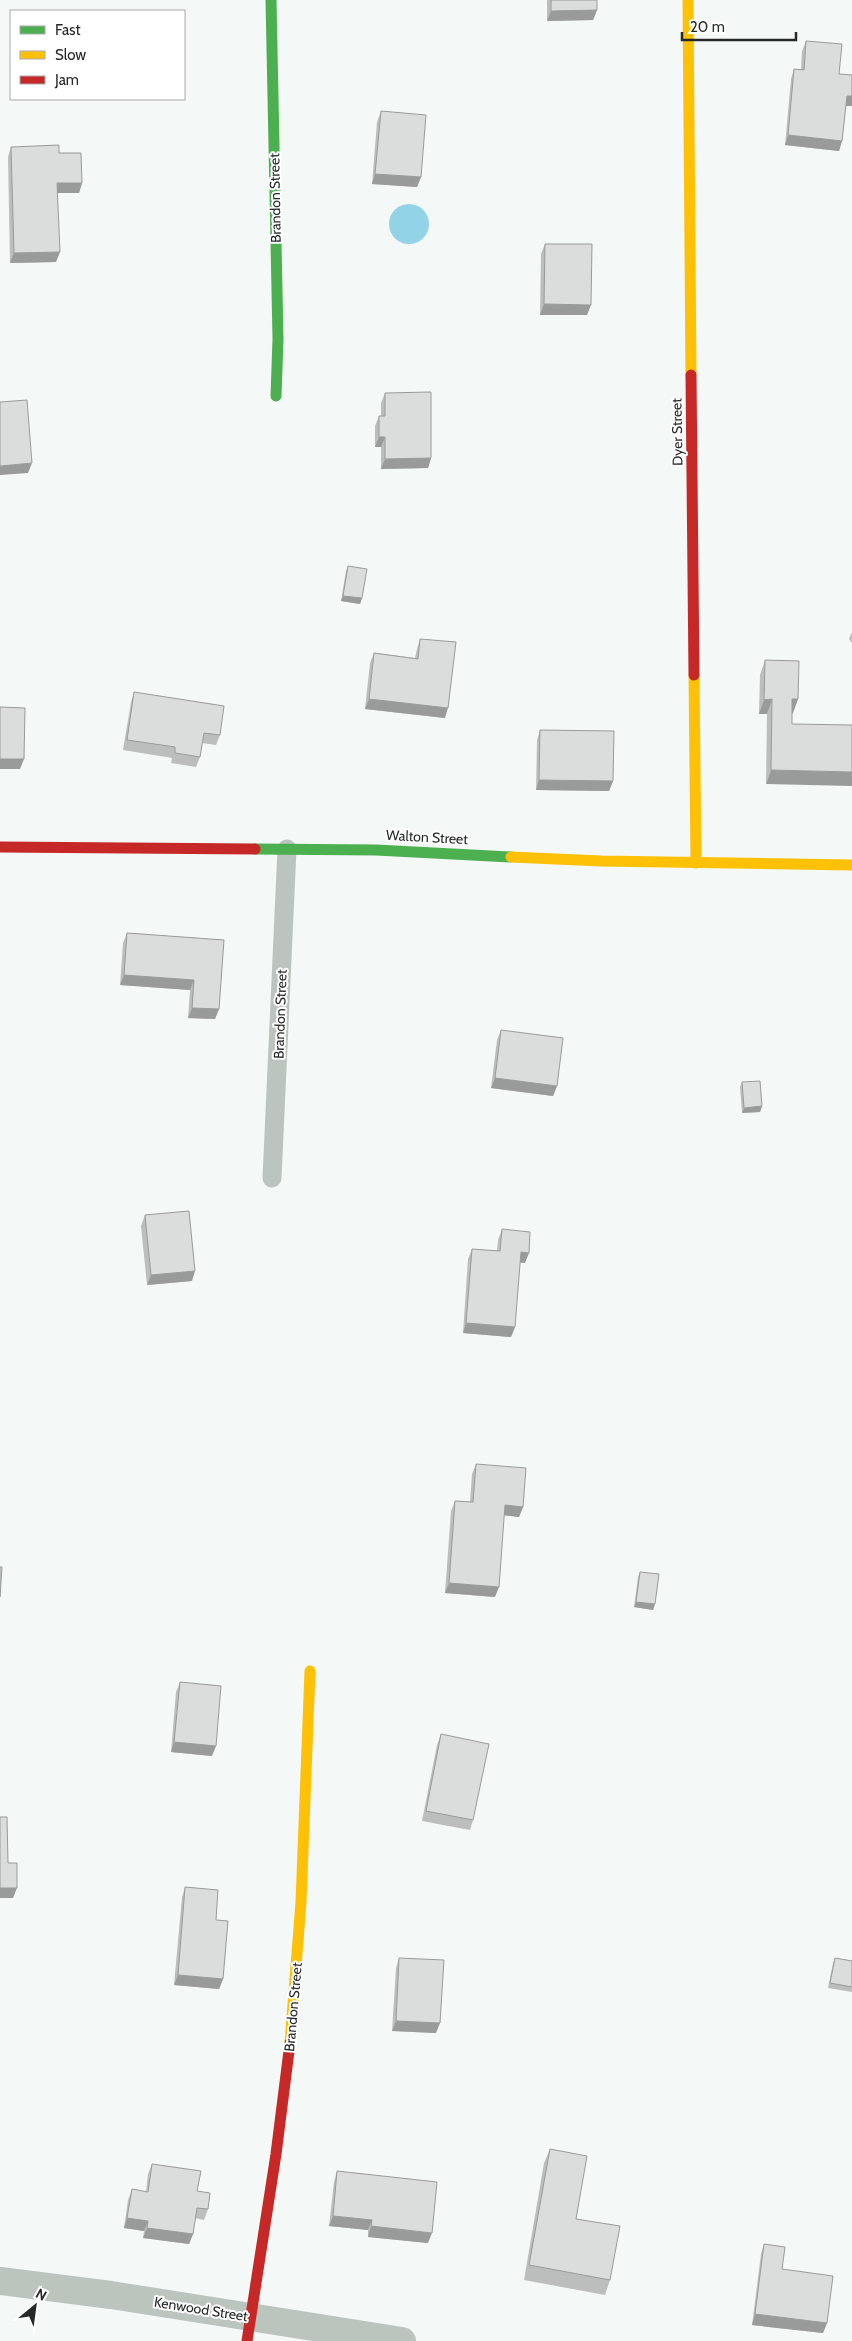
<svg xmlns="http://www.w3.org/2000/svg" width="852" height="2341" font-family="Cabin,sans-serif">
  <rect width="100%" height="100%" fill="#f4f8f6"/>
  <circle fill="#93d3e7" cx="409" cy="224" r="20"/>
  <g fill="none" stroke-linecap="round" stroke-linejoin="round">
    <path stroke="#bcc4be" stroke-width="19" d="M 272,1178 L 287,849"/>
    <path stroke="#bcc4be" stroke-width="28" d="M 0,2281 L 111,2295 L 402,2341"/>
    <g stroke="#4caf50" stroke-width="11">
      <path d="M 271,0 L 278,339 L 276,396"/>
      <path d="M 255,849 L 376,850 L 511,857"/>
    </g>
    <g stroke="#ffc107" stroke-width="11">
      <path d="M 688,0 L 691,375"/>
      <path d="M 694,675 L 696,863"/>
      <path d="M 511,857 L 601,861 L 852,865"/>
      <path d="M 290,2043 L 301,1902 L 310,1671"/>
    </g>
    <g stroke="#c62828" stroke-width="11">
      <path d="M 691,375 L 694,675"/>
      <path d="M 0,847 L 255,849"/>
      <path d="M 247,2341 L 276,2154 L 290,2043"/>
    </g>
  </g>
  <g fill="#bbbebd">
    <path d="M 547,0 L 597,0 L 597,10 L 593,20 L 547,21 Z"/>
    <path d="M 806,41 L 839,74 L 852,75 L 852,106 L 846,106 L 842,141 L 839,151 L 785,145 L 791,79 L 794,69 L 801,69 L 802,51 Z"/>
    <path d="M 381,111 L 421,177 L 417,187 L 372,184 L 377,122 Z"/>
    <path d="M 11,147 L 59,153 L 82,183 L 79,193 L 58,193 L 56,262 L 10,263 L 8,157 Z"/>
    <path d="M 545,244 L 587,315 L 540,315 L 541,254 Z"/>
    <path d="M 385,393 L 431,458 L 428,468 L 381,469 L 381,447 L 375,447 L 375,426 L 379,416 L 381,416 L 381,403 Z"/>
    <path d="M 348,566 L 362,598 L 360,604 L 341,601 L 346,571 Z"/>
    <path d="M 852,633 L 852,643 L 849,639 L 851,634 Z"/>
    <path d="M 420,639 L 445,718 L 365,709 L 370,663 L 374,653 L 415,658 L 417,649 Z"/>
    <path d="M 765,660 L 798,699 L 766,784 L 767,714 L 759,714 L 760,675 Z"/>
    <path d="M 134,692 L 220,735 L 216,745 L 202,743 L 200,757 L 196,767 L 171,763 L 172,758 L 123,750 L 131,702 Z"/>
    <path d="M 540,730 L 613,781 L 609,791 L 536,790 L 537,740 Z"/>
    <path d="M 127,933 L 224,940 L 219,1009 L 215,1019 L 188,1018 L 190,990 L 120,985 L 123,943 Z"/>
    <path d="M 501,1030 L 557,1086 L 553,1096 L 491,1088 L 497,1040 Z"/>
    <path d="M 742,1082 L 762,1106 L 760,1112 L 742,1113 L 740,1087 Z"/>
    <path d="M 145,1215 L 192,1281 L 147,1285 L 141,1226 Z"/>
    <path d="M 502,1229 L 525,1263 L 520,1262 L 515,1327 L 511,1337 L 463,1333 L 468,1259 L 472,1249 L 497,1251 L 498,1240 Z"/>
    <path d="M 476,1464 L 523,1507 L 519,1517 L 504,1515 L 495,1597 L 445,1593 L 451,1511 L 455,1501 L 470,1502 L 472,1474 Z"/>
    <path d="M 640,1572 L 655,1604 L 653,1610 L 634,1607 L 638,1577 Z"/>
    <path d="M 180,1682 L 212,1756 L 171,1752 L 176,1692 Z"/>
    <path d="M 441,1734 L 473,1820 L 470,1830 L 422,1821 L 437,1745 Z"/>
    <path d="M 185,1887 L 216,1920 L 223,1979 L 219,1989 L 174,1985 L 182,1897 Z"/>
    <path d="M 399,1958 L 436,2033 L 392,2031 L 396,1968 Z"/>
    <path d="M 835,1958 L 852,1961 L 852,1992 L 828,1988 L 833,1963 Z"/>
    <path d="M 550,2149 L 576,2219 L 610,2280 L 605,2295 L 524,2280 L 544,2163 Z"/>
    <path d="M 152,2164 L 197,2191 L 208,2209 L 204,2220 L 195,2218 L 193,2234 L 189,2244 L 143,2238 L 144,2231 L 124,2228 L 128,2200 L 132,2189 L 146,2192 L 148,2174 Z"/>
    <path d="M 337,2171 L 428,2243 L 368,2237 L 368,2230 L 329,2226 L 334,2182 Z"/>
    <path d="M 764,2244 L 782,2269 L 827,2323 L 823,2333 L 752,2325 L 761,2254 Z"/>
  </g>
  <g fill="#999b9a">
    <path d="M 597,10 L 593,20 L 547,21 L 551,11 Z"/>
    <path d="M 847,96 L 852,96 L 852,106 L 843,106 Z"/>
    <path d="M 788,135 L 842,141 L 839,151 L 785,145 Z"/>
    <path d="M 375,174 L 421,177 L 417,187 L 372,184 Z"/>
    <path d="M 57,183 L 82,183 L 79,193 L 54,193 Z"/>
    <path d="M 60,252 L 56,262 L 10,263 L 14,253 Z"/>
    <path d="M 544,304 L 591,305 L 587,315 L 540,315 Z"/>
    <path d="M 379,437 L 385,437 L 381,447 L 375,447 Z"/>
    <path d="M 431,458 L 428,468 L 381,469 L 385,459 Z"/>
    <path d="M 32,463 L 28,473 L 0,475 L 0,466 Z"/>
    <path d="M 343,596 L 362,598 L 360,604 L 341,601 Z"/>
    <path d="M 369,699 L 448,708 L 445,718 L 365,709 Z"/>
    <path d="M 772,699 L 767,714 L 759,714 L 764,700 Z"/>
    <path d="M 792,699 L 798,699 L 793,713 L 787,713 Z"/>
    <path d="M 0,759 L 24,759 L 20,769 L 0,769 Z"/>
    <path d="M 771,770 L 852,772 L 852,786 L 766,784 Z"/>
    <path d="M 539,780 L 613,781 L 609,791 L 536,790 Z"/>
    <path d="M 124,975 L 194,980 L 190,990 L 120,985 Z"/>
    <path d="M 192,1008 L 219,1009 L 215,1019 L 188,1018 Z"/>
    <path d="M 495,1078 L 557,1086 L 553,1096 L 491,1088 Z"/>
    <path d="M 762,1106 L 760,1112 L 742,1113 L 744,1108 Z"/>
    <path d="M 521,1252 L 529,1253 L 525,1263 L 517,1262 Z"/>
    <path d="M 195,1271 L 192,1281 L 147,1285 L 151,1275 Z"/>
    <path d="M 466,1323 L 515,1327 L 511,1337 L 463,1333 Z"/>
    <path d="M 505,1505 L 523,1507 L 519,1517 L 501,1515 Z"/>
    <path d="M 449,1583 L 499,1587 L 495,1597 L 445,1593 Z"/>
    <path d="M 636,1602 L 655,1604 L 653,1610 L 634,1607 Z"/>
    <path d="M 174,1742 L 216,1746 L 212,1756 L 171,1752 Z"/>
    <path d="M 0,1888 L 17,1888 L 13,1898 L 0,1898 Z"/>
    <path d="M 178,1975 L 223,1979 L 219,1989 L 174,1985 Z"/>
    <path d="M 396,2021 L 440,2023 L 436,2033 L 392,2031 Z"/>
    <path d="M 333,2216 L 372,2220 L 368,2230 L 329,2226 Z"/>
    <path d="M 127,2218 L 148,2221 L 144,2231 L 124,2228 Z"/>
    <path d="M 371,2226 L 432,2233 L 428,2243 L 368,2237 Z"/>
    <path d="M 147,2228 L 193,2234 L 189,2244 L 143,2238 Z"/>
    <path d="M 755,2314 L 827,2323 L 823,2333 L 752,2325 Z"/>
  </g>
  <g fill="#dadddc" stroke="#999b9a">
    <path d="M 551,0 L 597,0 L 597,10 L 551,11 Z"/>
    <path d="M 806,41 L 842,44 L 839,74 L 852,75 L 852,96 L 847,96 L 842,141 L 788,135 L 794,69 L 804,70 Z"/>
    <path d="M 381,111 L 426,115 L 421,177 L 375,174 Z"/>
    <path d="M 59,145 L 59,153 L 81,153 L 82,183 L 57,183 L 60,252 L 14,253 L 11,147 Z"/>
    <path d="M 545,244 L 592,244 L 591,305 L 544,304 Z"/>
    <path d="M 431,392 L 431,458 L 385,459 L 385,437 L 379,437 L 379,416 L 385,416 L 385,393 Z"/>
    <path d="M 27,400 L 32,463 L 0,466 L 0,402 Z"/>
    <path d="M 348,566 L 367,569 L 362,598 L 343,596 Z"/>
    <path d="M 420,639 L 456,642 L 448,708 L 369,699 L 374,653 L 418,659 Z"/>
    <path d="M 765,660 L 799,661 L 798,699 L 792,699 L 792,724 L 852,725 L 852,772 L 771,770 L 772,699 L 764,700 Z"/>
    <path d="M 134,692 L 224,706 L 220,735 L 204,733 L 200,757 L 175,753 L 175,747 L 127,740 Z"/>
    <path d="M 0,707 L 25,708 L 24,759 L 0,759 Z"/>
    <path d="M 540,730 L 614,731 L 613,781 L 539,780 Z"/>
    <path d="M 127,933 L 224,940 L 219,1009 L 192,1008 L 194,980 L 124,975 Z"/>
    <path d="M 501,1030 L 563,1038 L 557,1086 L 495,1078 Z"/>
    <path d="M 760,1081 L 762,1106 L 744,1108 L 742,1082 Z"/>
    <path d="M 189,1211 L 195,1271 L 151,1275 L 145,1215 Z"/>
    <path d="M 502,1229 L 530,1232 L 529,1253 L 521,1252 L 515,1327 L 466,1323 L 472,1249 L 500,1251 Z"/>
    <path d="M 476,1464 L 526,1468 L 523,1507 L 505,1505 L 499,1587 L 449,1583 L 455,1501 L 473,1502 Z"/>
    <path d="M 0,1567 L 2,1567 L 0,1597 Z"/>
    <path d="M 640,1572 L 659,1574 L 655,1604 L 636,1602 Z"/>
    <path d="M 180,1682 L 221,1686 L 216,1746 L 174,1742 Z"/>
    <path d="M 441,1734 L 489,1744 L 473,1820 L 426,1811 Z"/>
    <path d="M 0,1817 L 7,1817 L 8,1863 L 17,1863 L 17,1888 L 0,1888 Z"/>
    <path d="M 185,1887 L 218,1890 L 216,1920 L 228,1921 L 223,1979 L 178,1975 Z"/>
    <path d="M 399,1958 L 444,1960 L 440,2023 L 396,2021 Z"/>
    <path d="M 835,1958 L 852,1961 L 852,1987 L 830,1983 Z"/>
    <path d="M 550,2149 L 587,2156 L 576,2219 L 620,2226 L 610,2280 L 529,2265 Z"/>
    <path d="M 152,2164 L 201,2171 L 197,2191 L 210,2193 L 208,2209 L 197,2208 L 193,2234 L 147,2228 L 148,2221 L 127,2218 L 132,2189 L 148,2192 Z"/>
    <path d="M 337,2171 L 437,2182 L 432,2233 L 371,2226 L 372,2220 L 333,2216 Z"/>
    <path d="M 764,2244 L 785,2247 L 782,2269 L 833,2276 L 827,2323 L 755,2314 Z"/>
  </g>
  <g text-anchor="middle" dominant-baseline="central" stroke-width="4" stroke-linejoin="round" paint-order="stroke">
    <g font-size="14" fill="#272929" stroke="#fff">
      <text transform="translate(275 198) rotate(-91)">Brandon Street</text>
      <text transform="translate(677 432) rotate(-91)">Dyer Street</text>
      <text transform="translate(427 837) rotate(3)">Walton Street</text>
      <text transform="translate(280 1014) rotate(-88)">Brandon Street</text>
      <text transform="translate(293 2007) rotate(-85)">Brandon Street</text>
      <text transform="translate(201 2309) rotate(9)">Kenwood Street</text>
    </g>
  </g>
  <rect x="10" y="10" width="175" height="90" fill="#ffffff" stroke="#a9a9a9"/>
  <rect x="20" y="26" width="25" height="8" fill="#4caf50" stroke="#a9a9a9"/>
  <text x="55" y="35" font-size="15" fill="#272929">Fast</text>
  <rect x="20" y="51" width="25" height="8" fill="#ffc107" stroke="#a9a9a9"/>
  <text x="55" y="60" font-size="15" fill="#272929">Slow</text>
  <rect x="20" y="76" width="25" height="8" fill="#c62828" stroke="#a9a9a9"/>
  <text x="55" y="85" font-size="15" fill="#272929">Jam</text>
  <g transform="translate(35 2306) rotate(29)" stroke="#ffffff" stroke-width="4" paint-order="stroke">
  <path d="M0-4L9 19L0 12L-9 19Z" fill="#272929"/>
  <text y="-8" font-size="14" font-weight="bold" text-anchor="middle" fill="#272929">N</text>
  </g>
  <path d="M682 32v8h114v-8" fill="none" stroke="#272929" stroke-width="2.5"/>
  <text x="690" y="32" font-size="15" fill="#272929" stroke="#ffffff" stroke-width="4" paint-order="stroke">20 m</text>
</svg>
